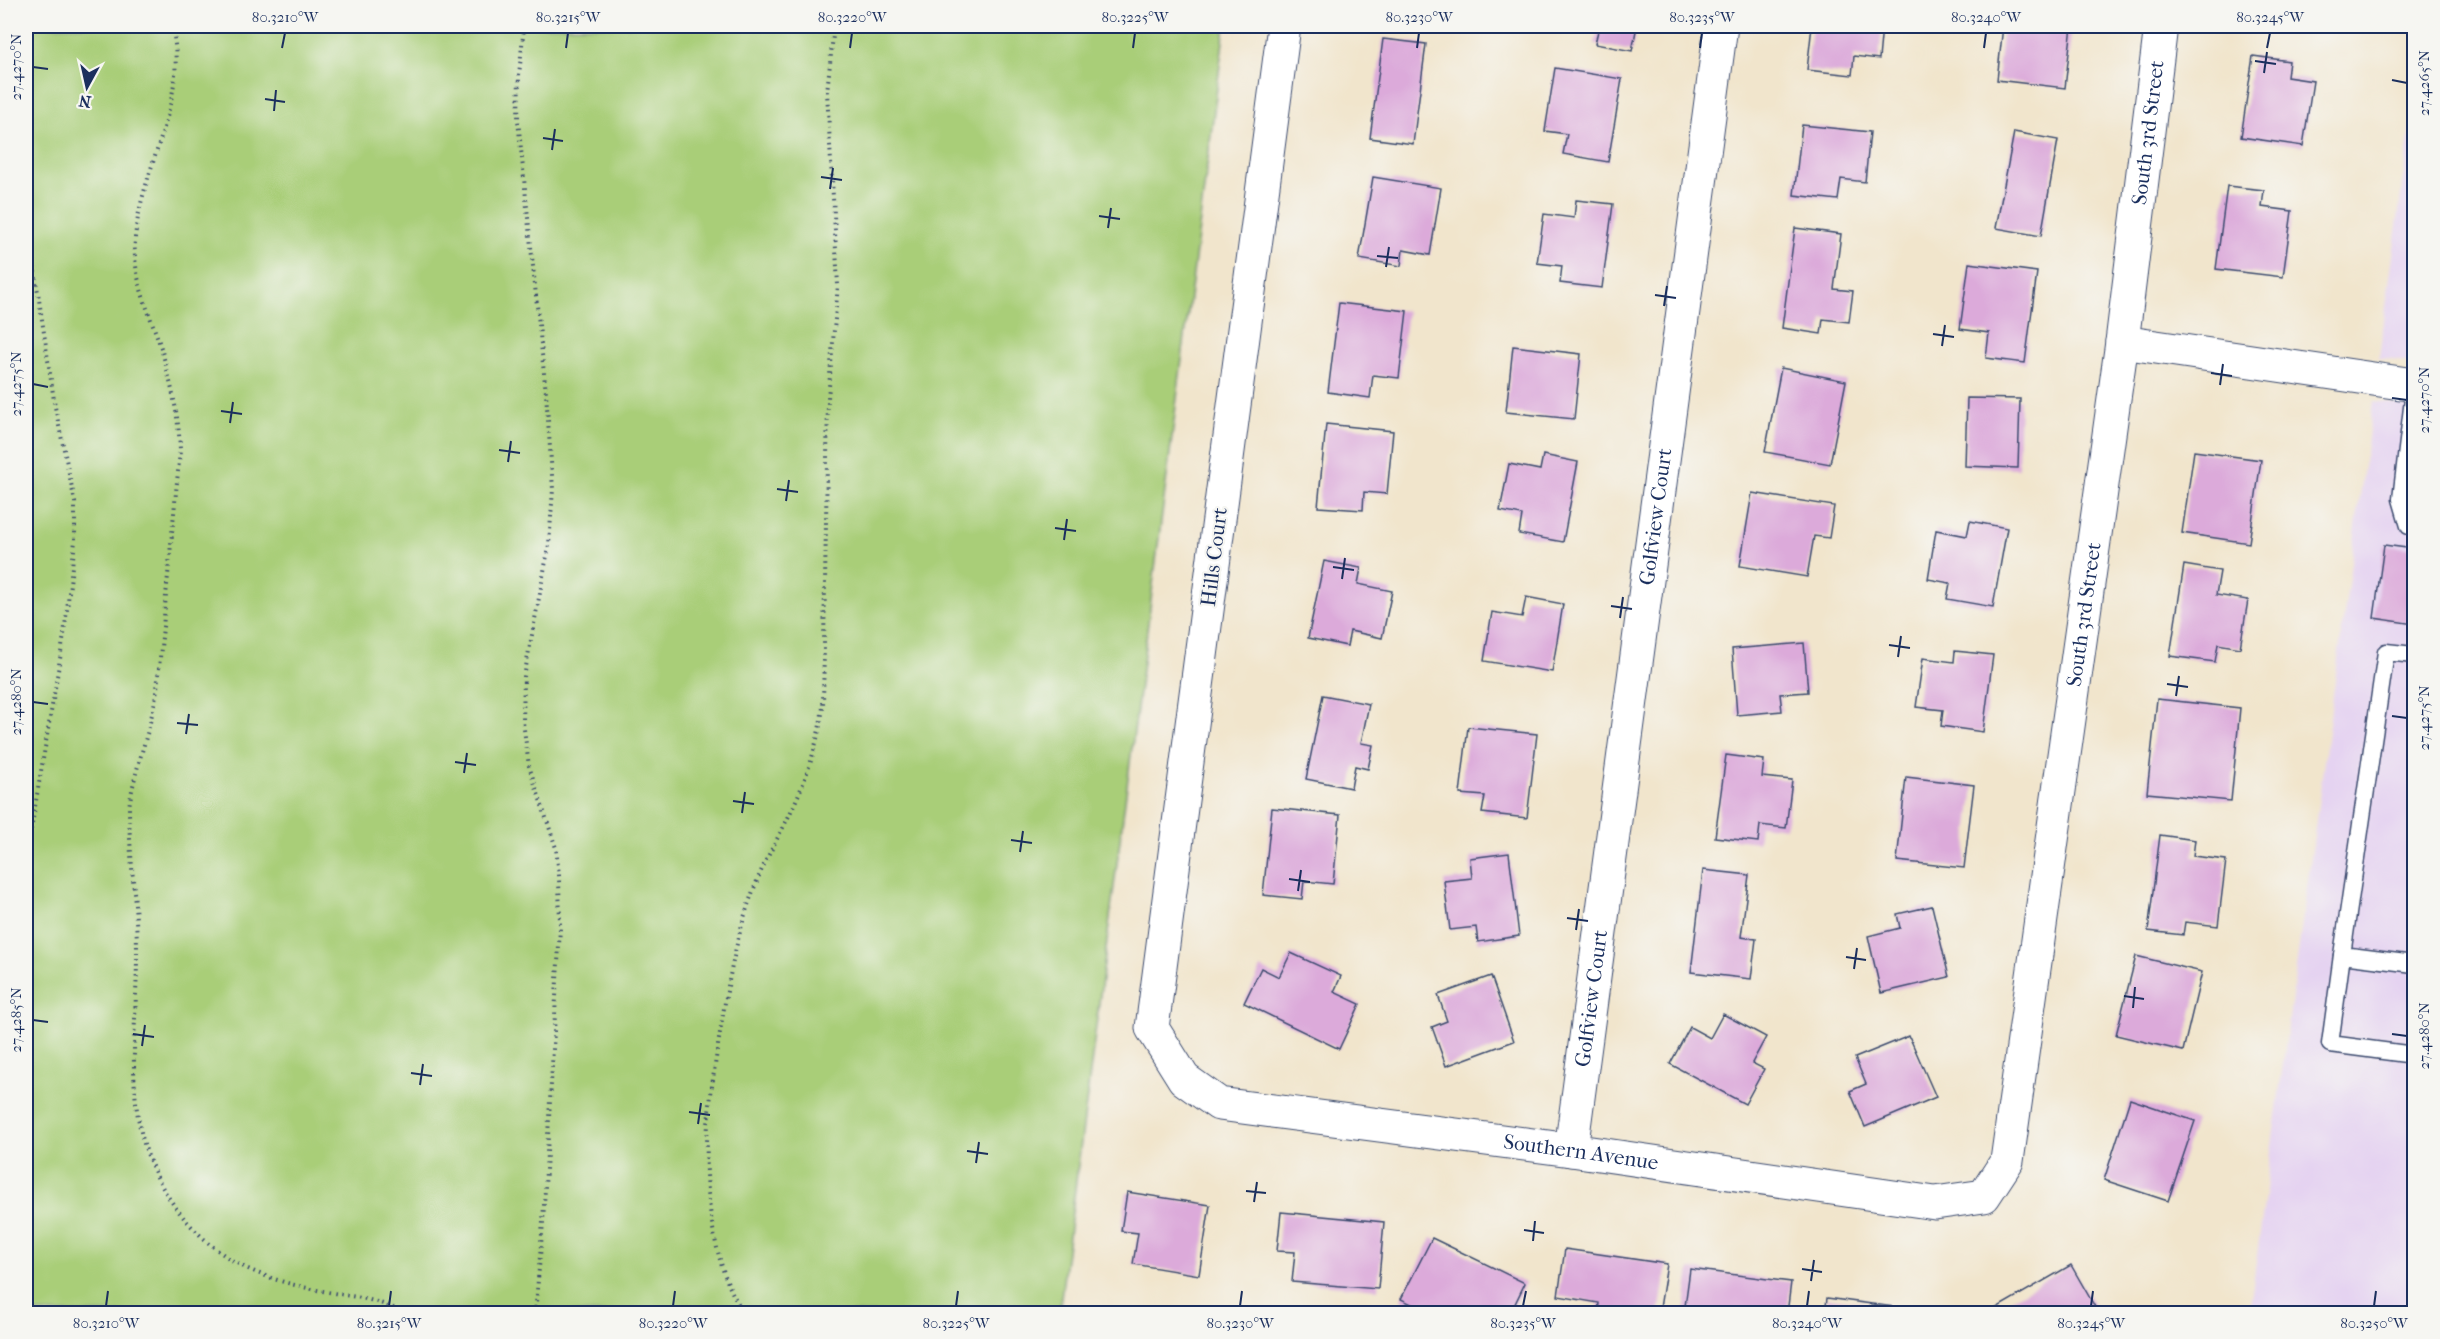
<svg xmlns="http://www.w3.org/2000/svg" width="2440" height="1339" font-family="'IM FELL French Canon',serif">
  <rect width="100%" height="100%" fill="#f6f6f2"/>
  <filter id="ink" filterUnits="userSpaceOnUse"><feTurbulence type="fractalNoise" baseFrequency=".0167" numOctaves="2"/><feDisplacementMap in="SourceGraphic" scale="12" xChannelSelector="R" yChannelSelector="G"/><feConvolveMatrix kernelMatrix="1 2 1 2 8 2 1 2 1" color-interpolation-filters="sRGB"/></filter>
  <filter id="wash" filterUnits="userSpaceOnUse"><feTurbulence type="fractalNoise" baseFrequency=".008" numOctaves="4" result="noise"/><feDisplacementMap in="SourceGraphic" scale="24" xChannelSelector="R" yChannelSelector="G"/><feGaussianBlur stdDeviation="1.35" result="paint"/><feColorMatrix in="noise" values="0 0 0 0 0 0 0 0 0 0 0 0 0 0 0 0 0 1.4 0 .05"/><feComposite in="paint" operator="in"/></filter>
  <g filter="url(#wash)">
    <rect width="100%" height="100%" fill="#f1e5cc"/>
    <g fill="#e5d3f1">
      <path d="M 2414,100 L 2414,363 L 2379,358 Z"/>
      <path d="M 2373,401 L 2414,407 L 2414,1313 L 2249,1314 Z"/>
    </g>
    <path fill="#a9ce78" stroke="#627e6b" stroke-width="1.5" d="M 26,26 L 1225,26 L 1059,1313 L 26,1313 Z"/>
    <g id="blocks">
      <g fill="#dcaada">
        <path d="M 1599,26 L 1637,26 L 1632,51 L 1595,44 Z"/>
        <path d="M 1812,26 L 1882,26 L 1879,59 L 1854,56 L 1852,75 L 1807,70 Z"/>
        <path d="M 2003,26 L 2072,26 L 2065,88 L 1997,80 Z"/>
        <path d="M 1383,39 L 1426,44 L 1413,144 L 1370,138 Z"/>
        <path d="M 2253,56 L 2289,61 L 2287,77 L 2313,81 L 2303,146 L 2241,137 Z"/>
        <path d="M 1555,68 L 1622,79 L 1608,162 L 1563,154 L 1567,134 L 1545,131 Z"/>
        <path d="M 1802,125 L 1870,132 L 1865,182 L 1841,179 L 1838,200 L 1794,195 Z"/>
        <path d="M 2014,132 L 2058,140 L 2041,236 L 1996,228 Z"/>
        <path d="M 1373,177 L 1441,188 L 1430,255 L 1403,250 L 1401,266 L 1359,259 Z"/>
        <path d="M 2227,186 L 2264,190 L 2262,207 L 2292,211 L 2283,277 L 2216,269 Z"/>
        <path d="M 1576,200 L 1613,204 L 1602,288 L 1560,283 L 1562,266 L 1537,263 L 1544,214 L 1574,218 Z"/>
        <path d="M 1795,228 L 1841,234 L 1834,289 L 1853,291 L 1849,322 L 1823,319 L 1821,334 L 1782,328 Z"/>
        <path d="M 1969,263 L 2037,272 L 2025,363 L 1986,358 L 1989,333 L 1960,329 Z"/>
        <path d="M 1339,303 L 1407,311 L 1399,378 L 1373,375 L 1370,398 L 1328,392 Z"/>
        <path d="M 1513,346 L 1581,354 L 1574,419 L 1506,412 Z"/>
        <path d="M 1781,368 L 1846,381 L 1830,464 L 1765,452 Z"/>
        <path d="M 1967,398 L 2020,399 L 2018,468 L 1965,466 Z"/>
        <path d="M 1326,424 L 1393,431 L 1387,494 L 1364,492 L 1363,510 L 1318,507 Z"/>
        <path d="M 2194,451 L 2261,460 L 2249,543 L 2182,533 Z"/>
        <path d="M 1543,455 L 1578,462 L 1563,542 L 1519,534 L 1522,515 L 1500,511 L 1509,464 L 1540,470 Z"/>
        <path d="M 1752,493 L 1834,506 L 1829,538 L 1814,536 L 1807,577 L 1740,566 Z"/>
        <path d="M 1970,521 L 2007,528 L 1993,607 L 1947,599 L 1950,583 L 1928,579 L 1936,530 L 1967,536 Z"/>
        <path d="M 2384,545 L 2414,549 L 2414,624 L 2374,618 Z"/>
        <path d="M 1324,561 L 1361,568 L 1358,584 L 1392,591 L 1382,638 L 1350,631 L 1347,646 L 1308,638 Z"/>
        <path d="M 2184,565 L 2220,571 L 2216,595 L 2248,600 L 2240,648 L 2218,644 L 2215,662 L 2170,656 Z"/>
        <path d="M 1526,597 L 1563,604 L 1552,672 L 1484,661 L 1492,612 L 1522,617 Z"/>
        <path d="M 1804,643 L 1808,692 L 1780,694 L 1782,711 L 1737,715 L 1732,649 Z"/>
        <path d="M 1955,651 L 1993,655 L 1983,732 L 1941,726 L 1943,710 L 1916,707 L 1923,658 L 1954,662 Z"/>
        <path d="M 1323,695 L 1369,704 L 1361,743 L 1373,745 L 1368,769 L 1355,766 L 1351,788 L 1306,779 Z"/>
        <path d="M 2157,699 L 2240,708 L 2231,801 L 2147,793 Z"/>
        <path d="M 1468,727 L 1537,734 L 1527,818 L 1482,813 L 1485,796 L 1460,794 Z"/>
        <path d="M 1726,755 L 1764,760 L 1762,777 L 1792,780 L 1786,828 L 1760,825 L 1758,842 L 1715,837 Z"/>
        <path d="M 1906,777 L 1974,785 L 1964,868 L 1897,861 Z"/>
        <path d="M 1272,808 L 1340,815 L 1333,884 L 1304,881 L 1302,899 L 1263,895 Z"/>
        <path d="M 2160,835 L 2195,840 L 2193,856 L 2226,860 L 2218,926 L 2185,922 L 2183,935 L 2148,931 Z"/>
        <path d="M 1509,853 L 1519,936 L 1478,942 L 1476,927 L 1450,930 L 1444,881 L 1472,878 L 1470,858 Z"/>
        <path d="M 1703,870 L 1749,875 L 1741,937 L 1756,939 L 1751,979 L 1691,972 Z"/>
        <path d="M 1932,906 L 1949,977 L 1881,993 L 1868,936 L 1900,928 L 1897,914 Z"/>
        <path d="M 1291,953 L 1341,976 L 1334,992 L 1360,1004 L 1339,1049 L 1244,1003 L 1261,968 L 1279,977 Z"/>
        <path d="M 2136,956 L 2202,972 L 2183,1051 L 2116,1035 Z"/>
        <path d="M 1491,976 L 1514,1041 L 1446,1066 L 1432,1027 L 1447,1021 L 1438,995 Z"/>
        <path d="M 1723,1014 L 1766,1037 L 1752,1063 L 1764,1069 L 1745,1104 L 1670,1064 L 1690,1027 L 1710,1038 Z"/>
        <path d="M 1909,1036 L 1936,1097 L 1865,1127 L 1850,1091 L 1866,1084 L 1855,1058 Z"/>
        <path d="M 2130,1099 L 2195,1121 L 2168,1201 L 2104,1180 Z"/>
        <path d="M 1127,1192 L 1210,1205 L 1199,1275 L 1133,1264 L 1138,1233 L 1121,1231 Z"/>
        <path d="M 1281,1212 L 1384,1222 L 1378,1289 L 1292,1282 L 1295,1252 L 1277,1251 Z"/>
        <path d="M 1432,1238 L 1525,1283 L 1510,1314 L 1432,1314 L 1401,1299 Z"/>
        <path d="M 1565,1249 L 1667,1264 L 1659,1314 L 1598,1314 L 1599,1303 L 1558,1296 Z"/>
        <path d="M 2071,1265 L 2095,1307 L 2083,1314 L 1986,1314 Z"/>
        <path d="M 1690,1269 L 1791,1282 L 1787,1314 L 1684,1314 Z"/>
        <path d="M 1827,1298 L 1909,1309 L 1909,1314 L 1825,1314 Z"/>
      </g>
    </g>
  </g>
  <g filter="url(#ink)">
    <use href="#blocks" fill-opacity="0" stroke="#3b4a6e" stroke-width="1.5"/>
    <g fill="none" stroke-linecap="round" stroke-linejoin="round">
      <defs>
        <g id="service">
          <path d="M 2414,391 L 2401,499 L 2409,526 L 2414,527"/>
          <path d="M 2414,655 L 2386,652 L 2342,955 L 2414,964"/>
          <path d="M 2342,955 L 2330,1044 L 2414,1055"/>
        </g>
        <g id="minor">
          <path id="s1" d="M 1284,26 L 1152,1028 L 1184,1079 L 1219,1104 L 1571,1150 L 1935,1203 L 1984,1196 L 2007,1161 L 2122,342 L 2161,26"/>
          <path d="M 2122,342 L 2414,385"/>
          <path id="s2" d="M 1571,1150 L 1721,26"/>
        </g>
      </defs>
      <use href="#service" stroke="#3b4a6e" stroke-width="19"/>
      <use href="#minor" stroke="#3b4a6e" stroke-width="35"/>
      <g stroke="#3b4a6e" stroke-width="4" stroke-dasharray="1.5 4.5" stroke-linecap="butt">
        <path d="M 172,26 C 189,101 142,165 135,238 C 132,278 149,311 161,348 C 171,382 179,416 180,451 L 157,689 C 151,729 135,767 129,807 C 129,855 137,904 137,952 C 137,1049 116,1137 184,1218 C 201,1238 221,1255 244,1267 C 267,1278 292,1285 317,1290 C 347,1296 378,1298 405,1314"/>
        <path d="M 524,26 L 519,75 L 518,120 L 546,393 L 553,489 L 549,545 L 524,677 L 523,722 L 529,766 L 556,848 L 559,875 L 560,928 L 543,1222 L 535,1314"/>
        <path d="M 26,212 L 55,407 L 75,502 L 75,541 L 64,635 L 26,860"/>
        <path d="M 745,1314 C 728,1290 721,1267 715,1239 C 699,1161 709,1103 721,1026 C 729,978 738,927 757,881 C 767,855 782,832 793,807 C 808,775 818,742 823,707 L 828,398 L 838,285 L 827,92 L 834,26"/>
      </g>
      <use href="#service" stroke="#fff" stroke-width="16"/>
      <use href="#minor" stroke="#fff" stroke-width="33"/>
    </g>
  </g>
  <path fill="none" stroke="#1b2f5e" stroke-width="2" d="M 282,48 L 285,33M 566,48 L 568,33M 850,48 L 852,33M 1133,48 L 1135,33M 1417,48 L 1419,33M 1700,48 L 1702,33M 1984,48 L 1986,33M 2267,48 L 2270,33M 2255,61 L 2276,64M 33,67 L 48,69M 2264,73 L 2267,52M 2392,80 L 2407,83M 265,99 L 285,102M 274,111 L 276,90M 543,138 L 563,141M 552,150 L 555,129M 821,177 L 842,180M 830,189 L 833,168M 1099,216 L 1120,219M 1108,228 L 1111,208M 1377,256 L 1398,258M 1386,267 L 1389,247M 1655,295 L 1676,298M 1664,306 L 1667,286M 1933,334 L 1954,337M 1942,346 L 1945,325M 2211,373 L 2232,376M 33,384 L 48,387M 2220,385 L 2223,364M 2392,398 L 2407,400M 221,411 L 242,414M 230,423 L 233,402M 499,450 L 520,453M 508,462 L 511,441M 777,489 L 798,492M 786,501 L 789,480M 1055,528 L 1076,531M 1064,540 L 1067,519M 1333,567 L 1354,570M 1342,579 L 1345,558M 1611,606 L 1632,609M 1620,618 L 1623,597M 1889,645 L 1910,648M 1898,657 L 1901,636M 2167,684 L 2188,687M 2176,696 L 2179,676M 33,702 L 48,704M 2392,716 L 2407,718M 177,723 L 198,725M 186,734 L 189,714M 455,762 L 476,765M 464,773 L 467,753M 733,801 L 754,804M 742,813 L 745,792M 1011,840 L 1032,843M 1020,852 L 1023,831M 1289,879 L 1310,882M 1298,891 L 1301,870M 1567,918 L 1588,921M 1576,930 L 1579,909M 1846,957 L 1866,960M 1854,969 L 1857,948M 2124,996 L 2144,999M 2133,1008 L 2135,987M 33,1020 L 48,1022M 133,1034 L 154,1037M 2392,1034 L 2407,1036M 142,1046 L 145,1025M 411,1073 L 432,1076M 420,1085 L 423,1064M 689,1112 L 710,1115M 698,1124 L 701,1103M 967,1151 L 988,1154M 976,1163 L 979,1142M 1246,1191 L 1266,1193M 1254,1202 L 1257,1182M 1524,1230 L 1544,1233M 1533,1241 L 1535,1221M 1802,1269 L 1822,1272M 1811,1281 L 1814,1260M 106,1306 L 108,1291M 389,1306 L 391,1291M 673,1306 L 675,1291M 956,1306 L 958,1291M 1240,1306 L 1242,1291M 1523,1306 L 1526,1291M 1807,1306 L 1809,1291M 2091,1306 L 2093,1291M 2374,1306 L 2376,1291"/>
  <g text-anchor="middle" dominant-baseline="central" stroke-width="4.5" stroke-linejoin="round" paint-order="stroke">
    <g font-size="21" fill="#1b2f5e" stroke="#f6f6f2">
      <text stroke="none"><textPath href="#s1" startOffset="2966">South 3rd Street</textPath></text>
      <text stroke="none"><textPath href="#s2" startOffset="639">Golfview Court</textPath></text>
      <text transform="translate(1214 557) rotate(-83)">Hills Court</text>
      <text stroke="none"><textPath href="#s1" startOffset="2480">South 3rd Street</textPath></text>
      <text stroke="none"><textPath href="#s2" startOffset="153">Golfview Court</textPath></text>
      <text stroke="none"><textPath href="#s1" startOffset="1479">Southern Avenue</textPath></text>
    </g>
  </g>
  <rect width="2440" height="1339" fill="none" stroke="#f6f6f2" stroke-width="66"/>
  <g transform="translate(87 87) rotate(188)" stroke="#f6f6f2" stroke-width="4.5" paint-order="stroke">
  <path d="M0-4.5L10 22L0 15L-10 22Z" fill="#1b2f5e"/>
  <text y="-9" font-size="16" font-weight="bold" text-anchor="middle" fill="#1b2f5e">N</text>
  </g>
  <rect x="33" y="33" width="2374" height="1273" fill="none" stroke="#1b2f5e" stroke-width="2"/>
  <g font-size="15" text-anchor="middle" fill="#1b2f5e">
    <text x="285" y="22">80.3210°W</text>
    <text x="568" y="22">80.3215°W</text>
    <text x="852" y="22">80.3220°W</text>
    <text x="1135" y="22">80.3225°W</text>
    <text x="1419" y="22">80.3230°W</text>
    <text x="1702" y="22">80.3235°W</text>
    <text x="1986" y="22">80.3240°W</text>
    <text x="2270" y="22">80.3245°W</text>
    <text transform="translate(16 67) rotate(-90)" y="5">27.4270°N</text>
    <text transform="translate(2424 83) rotate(-90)" y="5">27.4265°N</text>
    <text transform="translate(16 384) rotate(-90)" y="5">27.4275°N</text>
    <text transform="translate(2424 400) rotate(-90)" y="5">27.4270°N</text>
    <text transform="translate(16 702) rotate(-90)" y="5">27.4280°N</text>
    <text transform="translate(2424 718) rotate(-90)" y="5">27.4275°N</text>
    <text transform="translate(16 1020) rotate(-90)" y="5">27.4285°N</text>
    <text transform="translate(2424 1036) rotate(-90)" y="5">27.4280°N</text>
    <text x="106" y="1328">80.3210°W</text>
    <text x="389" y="1328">80.3215°W</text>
    <text x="673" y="1328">80.3220°W</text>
    <text x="956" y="1328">80.3225°W</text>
    <text x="1240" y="1328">80.3230°W</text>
    <text x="1523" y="1328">80.3235°W</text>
    <text x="1807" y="1328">80.3240°W</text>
    <text x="2091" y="1328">80.3245°W</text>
    <text x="2374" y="1328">80.3250°W</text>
  </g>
</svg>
